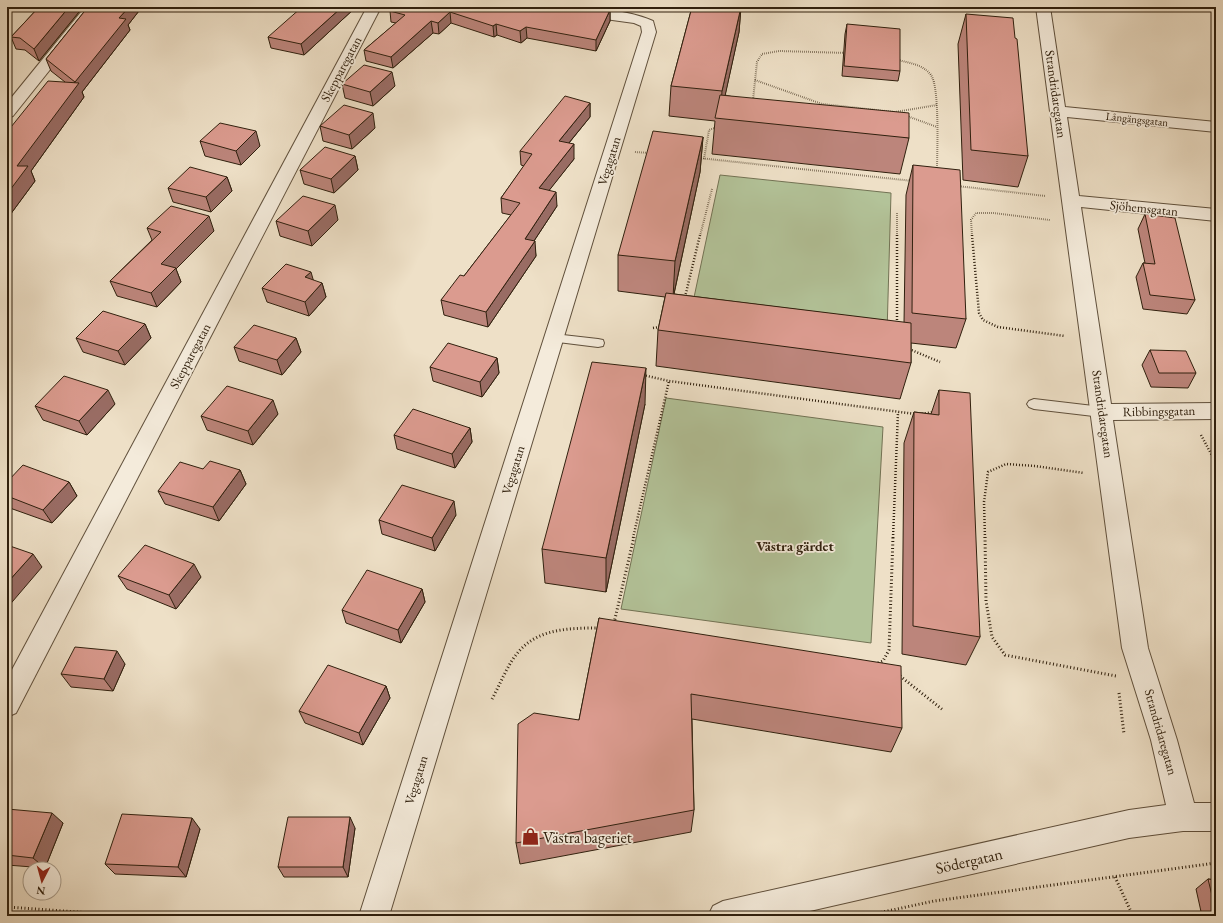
<svg xmlns="http://www.w3.org/2000/svg" width="1223" height="923" font-family="'EB Garamond',serif">
  <rect width="100%" height="100%" fill="#eee0c7"/>
  <filter id="stains"><feTurbulence type="fractalNoise" baseFrequency=".005" numOctaves="4"/><feColorMatrix values="0 0 0 0 .2 0 0 0 0 .09 0 0 0 0 .02 0 0 0 .5 -.17"/></filter>
  <radialGradient id="worn" r=".72"><stop offset=".6" stop-color="#630" stop-opacity="0"/><stop offset="1" stop-color="#630" stop-opacity=".3"/></radialGradient>
  <g fill="#b3c399" stroke="#727254">
    <path d="M 720,175 L 891,193 L 887,333 L 689,321 Z"/>
    <path d="M 666,398 L 883,427 L 871,643 L 621,609 Z"/>
  </g>
  <g fill="none" stroke-linecap="round" stroke-linejoin="round">
    <defs>
      <g id="service">
        <path d="M 554,334 L 598,339 L 603,340 L 604,343 L 603,346 L 598,347 L 550,341 L 548,338 L 550,335 Z"/>
        <path d="M 1034,399 L 1102,407 L 1107,408 L 1109,412 L 1107,416 L 1102,417 L 1034,409 L 1029,407 L 1027,404 L 1029,401 Z"/>
      </g>
      <g id="minor">
        <path d="M 85,7 L 100,7 L 13,116 L 7,118 L 7,103 Z"/>
        <path d="M 367,7 L 381,7 L 16,713 L 7,717 L 7,679 Z"/>
        <path d="M 540,7 C 574,7 622,7 653,21 L 656,32 L 389,916 L 359,916 L 642,32 L 641,26 L 634,23 L 547,11 L 542,10 Z"/>
        <path d="M 1036,7 L 1050,7 L 1065,107 L 1216,122 L 1216,132 L 1067,117 L 1079,196 L 1216,209 L 1216,221 L 1081,207 L 1111,404 L 1216,403 L 1216,419 L 1113,420 L 1148,648 L 1177,740 L 1194,803 L 1216,803 L 1216,831 L 1183,831 L 1129,838 L 788,916 L 708,916 L 713,906 L 723,901 L 1129,810 L 1166,805 L 1151,740 L 1122,648 Z"/>
      </g>
    </defs>
    <use href="#service" stroke="#60503c" stroke-width="2"/>
    <use href="#minor" stroke="#60503c" stroke-width="2"/>
    <g stroke="#30200e" stroke-width="2" stroke-dasharray="0.5 1.5" stroke-linecap="butt">
      <path d="M 898,60 C 910,63 924,65 931,75 C 940,88 937,152 937,171"/>
      <path d="M 755,80 L 822,104 L 895,112 L 937,105"/>
      <path d="M 753,100 L 757,62 L 762,54 L 779,51 L 847,53"/>
      <path d="M 907,116 L 937,127"/>
      <path d="M 635,152 L 650,153"/>
      <path d="M 699,158 L 913,181"/>
      <path d="M 704,159 L 709,130 L 717,127"/>
      <path d="M 957,186 L 1046,196"/>
      <path d="M 897,213 L 897,236"/>
      <path d="M 700,236 L 712,189"/>
      <path d="M 972,236 L 971,220 L 976,213 L 994,213 L 1050,220"/>
    </g>
    <g stroke="#30200e" stroke-width="2.5" stroke-dasharray="1 2" stroke-linecap="butt">
      <path d="M 897,235 L 897,323"/>
      <path d="M 972,235 L 979,313 L 983,320 L 998,327 L 1065,336"/>
      <path d="M 685,297 L 700,235"/>
      <path d="M 653,328 L 660,327"/>
      <path d="M 909,349 L 940,362"/>
      <path d="M 643,375 L 669,381 L 915,414"/>
      <path d="M 922,414 L 933,412"/>
      <path d="M 1201,435 L 1216,463"/>
      <path d="M 633,538 L 669,381"/>
      <path d="M 893,538 L 898,412"/>
      <path d="M 985,538 L 984,502 L 988,472 L 1006,464 L 1035,466 L 1084,473"/>
    </g>
    <g stroke="#30200e" stroke-width="3" stroke-dasharray="1 2.5" stroke-linecap="butt">
      <path d="M 985,537 L 986,601 L 992,637 L 1005,655 L 1116,676"/>
      <path d="M 614,623 L 634,537"/>
      <path d="M 878,663 L 883,661 L 889,650 L 893,537"/>
      <path d="M 900,676 L 943,710"/>
      <path d="M 1119,693 L 1124,734"/>
      <path d="M 492,699 C 501,683 508,662 522,648 C 542,628 573,628 600,628"/>
      <path d="M 1115,877 L 1133,916"/>
      <path d="M 7,907 L 104,914 L 233,916"/>
      <path d="M 874,914 L 934,901 L 1216,863"/>
      <path d="M 338,916 L 345,915"/>
    </g>
    <use href="#service" fill="#f4ebdb" fill-rule="evenodd"/>
    <use href="#minor" fill="#f4ebdb" fill-rule="evenodd"/>
  </g>
  <g fill="#bc857b" stroke="#30200e">
    <path d="M 39,7 L 83,7 L 39,61 L 25,50 L 16,49 L 11,37 Z"/>
    <path d="M 88,7 L 142,7 L 128,25 L 130,30 L 82,92 L 84,97 L 31,171 L 35,181 L 7,219 L 7,132 L 65,82 L 51,71 L 46,59 Z"/>
    <path d="M 394,7 L 616,7 L 615,9 L 592,8 L 610,10 L 610,21 L 596,51 L 527,38 L 521,43 L 497,35 L 494,37 L 451,23 L 439,34 L 433,33 L 393,68 L 366,61 L 364,50 L 396,23 L 391,22 L 390,11 Z"/>
    <path d="M 692,7 L 741,7 L 739,32 L 725,95 L 909,138 L 900,174 L 712,154 L 715,121 L 669,116 L 671,86 Z"/>
    <path d="M 355,8 L 304,55 L 271,48 L 268,37 Z"/>
    <path d="M 966,14 L 1028,156 L 1018,187 L 963,180 L 958,44 Z"/>
    <path d="M 847,24 L 900,71 L 898,81 L 842,76 L 845,34 Z"/>
    <path d="M 342,84 L 395,86 L 373,106 L 345,98 Z"/>
    <path d="M 590,103 L 590,117 L 569,143 L 574,159 L 549,190 L 557,206 L 534,241 L 536,256 L 488,327 L 444,315 L 441,300 L 464,276 L 511,215 L 502,213 L 501,198 L 524,166 L 521,165 L 520,151 Z"/>
    <path d="M 320,126 L 375,128 L 352,149 L 323,141 Z"/>
    <path d="M 703,137 L 700,172 L 674,294 L 904,323 L 906,195 L 913,165 L 966,319 L 956,348 L 911,343 L 911,363 L 900,399 L 656,366 L 658,330 L 665,297 L 618,291 L 618,255 Z"/>
    <path d="M 200,141 L 260,146 L 241,165 L 205,156 Z"/>
    <path d="M 355,156 L 358,170 L 334,193 L 304,184 L 300,170 Z"/>
    <path d="M 227,177 L 232,191 L 211,212 L 173,202 L 168,188 Z"/>
    <path d="M 1145,214 L 1195,300 L 1187,314 L 1143,309 L 1136,277 L 1143,263 L 1145,263 L 1138,229 Z"/>
    <path d="M 338,220 L 312,246 L 280,236 L 276,221 Z"/>
    <path d="M 147,228 L 214,231 L 176,269 L 181,282 L 157,307 L 117,296 L 110,281 L 152,240 Z"/>
    <path d="M 322,283 L 326,297 L 309,316 L 267,302 L 262,288 Z"/>
    <path d="M 145,324 L 151,338 L 125,365 L 83,352 L 76,338 Z"/>
    <path d="M 296,338 L 301,352 L 282,375 L 239,361 L 234,347 Z"/>
    <path d="M 1150,350 L 1196,373 L 1188,388 L 1151,387 L 1142,365 Z"/>
    <path d="M 497,358 L 499,373 L 482,397 L 433,381 L 430,367 Z"/>
    <path d="M 939,390 L 980,637 L 966,665 L 902,654 L 904,443 L 914,412 L 931,414 Z"/>
    <path d="M 115,404 L 87,435 L 43,420 L 35,406 Z"/>
    <path d="M 645,404 L 606,592 L 545,583 L 542,549 Z"/>
    <path d="M 278,414 L 253,445 L 207,430 L 201,416 Z"/>
    <path d="M 470,428 L 472,442 L 455,468 L 397,449 L 394,435 Z"/>
    <path d="M 203,469 L 240,470 L 246,484 L 219,521 L 165,504 L 158,491 Z"/>
    <path d="M 7,482 L 69,482 L 77,496 L 52,523 L 7,507 Z"/>
    <path d="M 456,515 L 435,551 L 382,534 L 379,520 Z"/>
    <path d="M 118,576 L 201,577 L 176,609 L 127,589 Z"/>
    <path d="M 422,589 L 425,602 L 401,643 L 346,623 L 342,610 Z"/>
    <path d="M 599,618 L 902,728 L 891,752 L 692,719 L 694,810 L 691,832 L 520,864 L 516,843 L 579,720 Z"/>
    <path d="M 125,664 L 113,691 L 71,687 L 61,674 Z"/>
    <path d="M 386,686 L 390,698 L 363,745 L 305,723 L 299,711 Z"/>
    <path d="M 7,809 L 63,823 L 45,868 L 7,865 Z"/>
    <path d="M 355,828 L 348,877 L 284,877 L 278,867 Z"/>
    <path d="M 200,829 L 186,877 L 115,874 L 105,864 Z"/>
    <path d="M 1208,879 L 1216,880 L 1216,916 L 1202,916 L 1196,889 Z"/>
  </g>
  <g fill="#996c64" stroke="#30200e">
    <path d="M 69,7 L 83,7 L 39,61 L 34,49 Z"/>
    <path d="M 129,7 L 142,7 L 128,25 L 130,30 L 82,92 L 84,97 L 31,171 L 35,181 L 7,219 L 7,194 L 17,166 L 119,18 Z"/>
    <path d="M 342,7 L 355,7 L 355,8 L 304,55 L 301,44 Z"/>
    <path d="M 741,7 L 739,32 L 720,119 L 722,91 Z"/>
    <path d="M 610,10 L 610,21 L 596,51 L 596,40 Z"/>
    <path d="M 450,12 L 451,23 L 439,34 L 438,23 Z"/>
    <path d="M 431,21 L 433,33 L 393,68 L 391,57 Z"/>
    <path d="M 496,24 L 497,35 L 494,37 L 493,26 Z"/>
    <path d="M 526,27 L 527,38 L 521,43 L 520,31 Z"/>
    <path d="M 392,72 L 395,86 L 373,106 L 370,92 Z"/>
    <path d="M 590,103 L 590,117 L 559,155 L 559,141 Z"/>
    <path d="M 373,113 L 375,128 L 352,149 L 349,135 Z"/>
    <path d="M 256,131 L 260,146 L 241,165 L 236,151 Z"/>
    <path d="M 703,137 L 700,172 L 673,298 L 675,261 Z"/>
    <path d="M 574,144 L 574,159 L 540,202 L 539,188 Z"/>
    <path d="M 355,156 L 358,170 L 334,193 L 331,179 Z"/>
    <path d="M 227,177 L 232,191 L 211,212 L 206,197 Z"/>
    <path d="M 556,192 L 557,206 L 526,253 L 525,239 Z"/>
    <path d="M 335,205 L 338,220 L 312,246 L 308,231 Z"/>
    <path d="M 209,216 L 214,231 L 176,269 L 181,282 L 157,307 L 151,293 L 161,264 Z"/>
    <path d="M 535,241 L 536,256 L 488,327 L 486,312 Z"/>
    <path d="M 311,272 L 315,286 L 305,277 Z"/>
    <path d="M 322,283 L 326,297 L 309,316 L 305,302 Z"/>
    <path d="M 145,324 L 151,338 L 125,365 L 118,351 Z"/>
    <path d="M 296,338 L 301,352 L 282,375 L 277,360 Z"/>
    <path d="M 497,358 L 499,373 L 482,397 L 480,382 Z"/>
    <path d="M 646,368 L 645,404 L 606,592 L 606,558 Z"/>
    <path d="M 108,390 L 115,404 L 87,435 L 79,421 Z"/>
    <path d="M 273,400 L 278,414 L 253,445 L 248,431 Z"/>
    <path d="M 470,428 L 472,442 L 455,468 L 452,454 Z"/>
    <path d="M 240,470 L 246,484 L 219,521 L 213,507 Z"/>
    <path d="M 69,482 L 77,496 L 52,523 L 43,510 Z"/>
    <path d="M 454,501 L 456,515 L 435,551 L 432,538 Z"/>
    <path d="M 33,554 L 42,567 L 7,608 L 7,583 Z"/>
    <path d="M 194,564 L 201,577 L 176,609 L 169,595 Z"/>
    <path d="M 422,589 L 425,602 L 401,643 L 398,630 Z"/>
    <path d="M 117,651 L 125,664 L 113,691 L 104,679 Z"/>
    <path d="M 386,686 L 390,698 L 363,745 L 359,733 Z"/>
    <path d="M 52,813 L 63,823 L 45,868 L 33,858 Z"/>
    <path d="M 350,817 L 355,828 L 348,877 L 343,867 Z"/>
    <path d="M 192,818 L 200,829 L 186,877 L 178,867 Z"/>
  </g>
  <g fill="#db9b8f" stroke="#30200e">
    <path d="M 39,7 L 69,7 L 34,49 L 20,38 L 11,37 Z"/>
    <path d="M 88,7 L 129,7 L 119,18 L 126,19 L 75,82 L 46,59 Z"/>
    <path d="M 302,7 L 342,7 L 301,44 L 268,37 Z"/>
    <path d="M 394,7 L 588,7 L 610,10 L 596,40 L 526,27 L 520,31 L 496,24 L 493,26 L 450,12 L 438,23 L 431,21 L 391,57 L 364,50 L 405,15 L 390,11 Z"/>
    <path d="M 692,7 L 741,7 L 722,91 L 671,86 Z"/>
    <path d="M 966,14 L 1013,18 L 1015,38 L 1017,39 L 1028,156 L 971,150 Z"/>
    <path d="M 847,24 L 900,29 L 900,71 L 844,66 Z"/>
    <path d="M 364,65 L 392,72 L 370,92 L 342,84 Z"/>
    <path d="M 48,81 L 79,83 L 17,166 L 28,166 L 7,194 L 7,132 Z"/>
    <path d="M 720,95 L 909,113 L 909,138 L 715,118 Z"/>
    <path d="M 565,96 L 590,103 L 559,141 L 574,144 L 539,188 L 556,192 L 525,239 L 535,241 L 486,312 L 441,300 L 460,275 L 464,276 L 520,203 L 501,198 L 532,154 L 520,151 Z"/>
    <path d="M 344,105 L 373,113 L 349,135 L 320,126 Z"/>
    <path d="M 220,123 L 256,131 L 236,151 L 200,141 Z"/>
    <path d="M 653,131 L 703,137 L 675,261 L 618,255 Z"/>
    <path d="M 325,147 L 355,156 L 331,179 L 300,170 Z"/>
    <path d="M 913,165 L 960,170 L 966,319 L 912,313 Z"/>
    <path d="M 190,167 L 227,177 L 206,197 L 168,188 Z"/>
    <path d="M 303,196 L 335,205 L 308,231 L 276,221 Z"/>
    <path d="M 171,206 L 209,216 L 161,264 L 176,268 L 151,293 L 110,281 L 161,232 L 147,228 Z"/>
    <path d="M 1145,214 L 1175,218 L 1195,300 L 1150,295 L 1143,263 L 1155,264 Z"/>
    <path d="M 286,264 L 311,272 L 305,277 L 322,283 L 305,302 L 262,288 Z"/>
    <path d="M 666,293 L 911,323 L 911,363 L 658,330 Z"/>
    <path d="M 103,311 L 145,324 L 118,351 L 76,338 Z"/>
    <path d="M 254,325 L 296,338 L 277,360 L 234,347 Z"/>
    <path d="M 448,343 L 497,358 L 480,382 L 430,367 Z"/>
    <path d="M 1150,350 L 1186,351 L 1196,373 L 1159,373 Z"/>
    <path d="M 592,362 L 646,368 L 606,558 L 542,549 Z"/>
    <path d="M 64,376 L 108,390 L 79,421 L 35,406 Z"/>
    <path d="M 227,386 L 273,400 L 248,431 L 201,416 Z"/>
    <path d="M 939,390 L 970,393 L 980,637 L 913,626 L 914,412 L 939,415 Z"/>
    <path d="M 413,409 L 470,428 L 452,454 L 394,435 Z"/>
    <path d="M 210,461 L 240,470 L 213,507 L 158,491 L 180,462 L 203,469 Z"/>
    <path d="M 23,465 L 69,482 L 43,510 L 7,496 L 7,482 Z"/>
    <path d="M 402,485 L 454,501 L 432,538 L 379,520 Z"/>
    <path d="M 7,545 L 33,554 L 7,583 Z"/>
    <path d="M 145,545 L 194,564 L 169,595 L 118,576 Z"/>
    <path d="M 367,570 L 422,589 L 398,630 L 342,610 Z"/>
    <path d="M 599,618 L 901,666 L 902,728 L 691,694 L 694,810 L 516,843 L 518,724 L 534,713 L 579,720 Z"/>
    <path d="M 75,647 L 117,651 L 104,679 L 61,674 Z"/>
    <path d="M 328,665 L 386,686 L 359,733 L 299,711 Z"/>
    <path d="M 7,809 L 52,813 L 33,858 L 7,855 Z"/>
    <path d="M 122,814 L 192,818 L 178,867 L 105,864 Z"/>
    <path d="M 288,817 L 350,817 L 343,867 L 278,867 Z"/>
    <path d="M 1208,879 L 1216,880 L 1216,912 Z"/>
  </g>
  <defs>
    <symbol id="shop-bare" viewBox="-9 -9 18 18"><path d="M-5-2.5h2.3a2.7 3.5 0 0 1 5.4 0H5L5.5 6h-11ZM-1.5-2.5h3a1.5 2.3 0 0 0-3 0Z" fill="#8f2418" stroke="#f4ebdb" stroke-width="2.5" paint-order="stroke"/></symbol>
  </defs>
  <g fill-rule="evenodd">
    <use href="#shop-bare" x="518" y="824" width="25" height="25"/>
  </g>
  <g text-anchor="middle" dominant-baseline="central" stroke-width="3.5" stroke-linejoin="round" paint-order="stroke">
    <g font-size="11" fill="#30200e" stroke="#f4ebdb">
      <text transform="translate(1137 119) rotate(6)">Långängsgatan</text>
    </g>
    <g font-size="13" fill="#30200e" stroke="#f4ebdb">
      <text transform="translate(341 69) rotate(-62)">Skepparegatan</text>
      <text transform="translate(1056 94) rotate(82)">Strandridaregatan</text>
      <text transform="translate(609 161) rotate(-73)">Vegagatan</text>
      <text transform="translate(1144 208) rotate(6)">Sjöhemsgatan</text>
      <text transform="translate(190 356) rotate(-62)">Skepparegatan</text>
      <text transform="translate(1159 411) rotate(-1)">Ribbingsgatan</text>
      <text transform="translate(1103 414) rotate(82)">Strandridaregatan</text>
      <text transform="translate(513 470) rotate(-73)">Vegagatan</text>
      <text transform="translate(1161 732) rotate(74)">Strandridaregatan</text>
      <text transform="translate(416 780) rotate(-73)">Vegagatan</text>
    </g>
    <g font-size="14" font-weight="bold" fill="#30200e" stroke="#f4ebdb">
      <text x="795" y="546">Västra gärdet</text>
    </g>
    <g font-size="16" fill="#30200e" stroke="#f4ebdb" text-anchor="start">
      <text x="543" y="837">Västra bageriet</text>
    </g>
    <g font-size="16" fill="#30200e" stroke="#f4ebdb">
      <text transform="translate(969 861) rotate(-13)">Södergatan</text>
    </g>
  </g>
  <rect width="1223" height="923" fill="none" stroke="#eee0c7" stroke-width="24"/>
  <rect x="8" y="8" width="1207" height="907" fill="none" stroke="#30200e" stroke-width="2"/>
  <rect x="12" y="12" width="1199" height="899" fill="none" stroke="#30200e"/>
  <g transform="translate(42 881) rotate(186)"><circle r="19" fill="#f4ebdb" stroke="#a69a89"/>
  <path d="M0-3L7 15L0 10L-7 15Z" fill="#8f2418"/>
  <text y="-6" font-size="11" font-weight="bold" text-anchor="middle" fill="#30200e">N</text>
  </g>
  <rect width="100%" height="100%" filter="url(#stains)"/>
  <rect width="100%" height="100%" fill="url(#worn)"/>
</svg>
